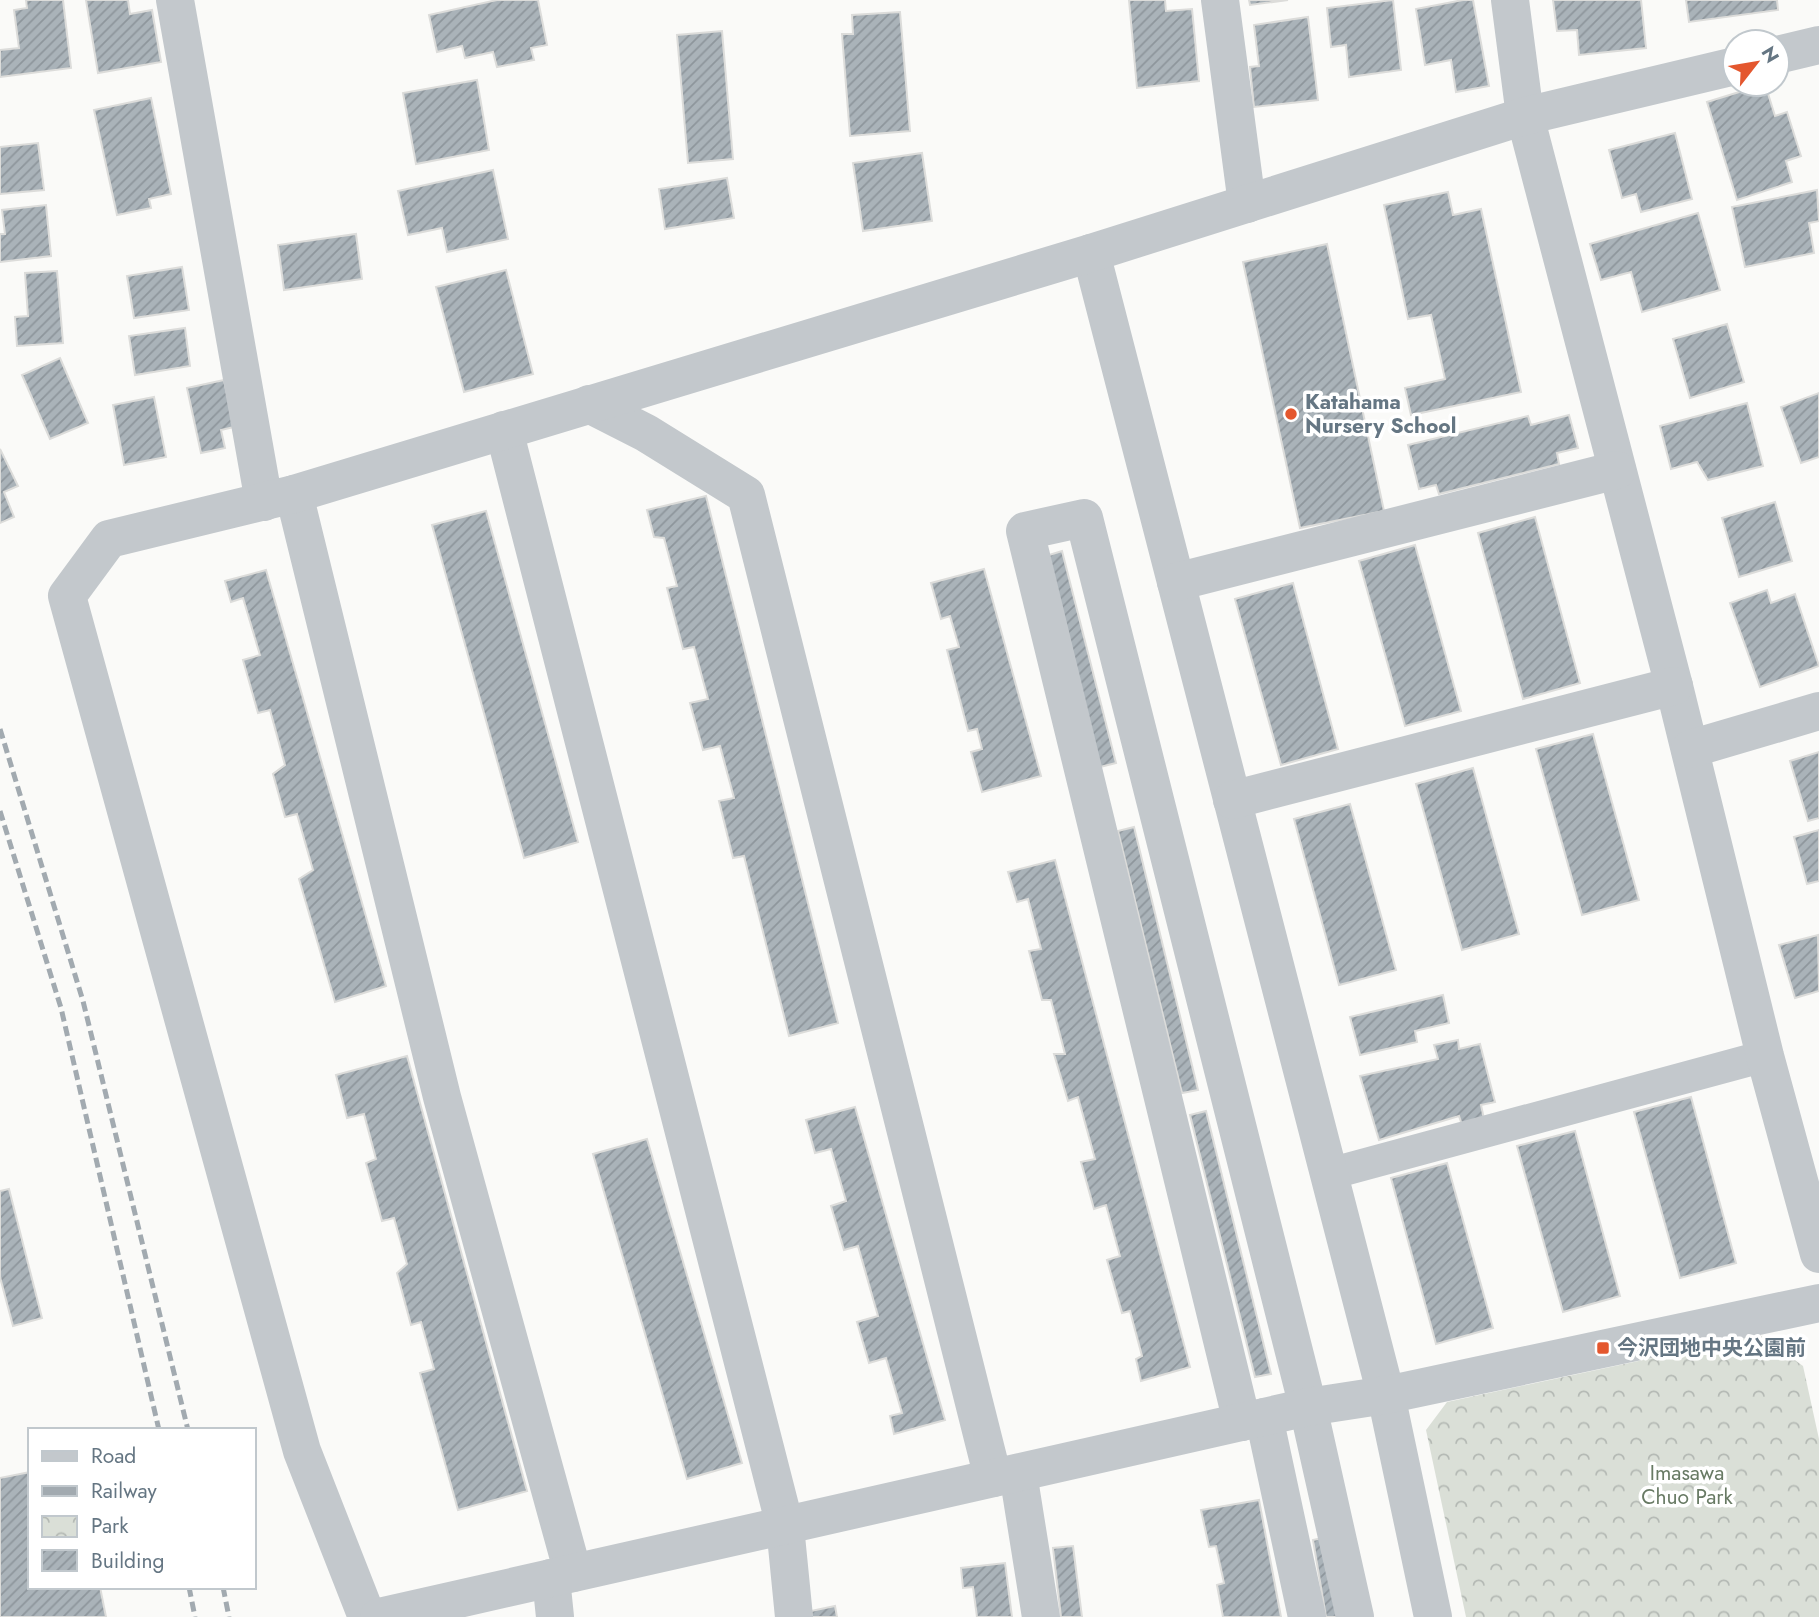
<svg xmlns="http://www.w3.org/2000/svg" width="1819" height="1617" font-family="Jost,'Noto Sans JP',sans-serif">
  <defs>
    <pattern id="park-crowns" width="20" height="18" patternUnits="userSpaceOnUse" patternTransform="scale(1.75)"><rect width="20" height="18" fill="#dadfd7"/><path d="M2 6a3 3 0 1 1 6 0M12 15a3 3 0 1 1 6 0" fill="none" stroke="#b4b9b4"/></pattern>
    <pattern id="building-hatch" width="6" height="6" patternUnits="userSpaceOnUse" patternTransform="scale(1.75)"><rect width="6" height="6" fill="#aab3b9"/><path d="M-1 1l2-2M0 6l6-6M5 7l2-2" fill="none" stroke="#8e969c"/></pattern>
  </defs>
  <rect width="100%" height="100%" fill="#fafaf8"/>
  <path fill="url(#park-crowns)" d="M 1760,1335 L 1803,1366 L 1819,1439 L 1819,1617 L 1466,1617 L 1426,1430 L 1447,1402 Z"/>
  <g fill="url(#building-hatch)" stroke="#dcdcda" stroke-width="2">
    <path d="M 26,0 L 63,0 L 71,68 L 0,77 L 0,50 L 19,48 L 14,10 L 27,8 Z"/>
    <path d="M 86,0 L 128,0 L 130,14 L 152,10 L 161,62 L 98,73 Z"/>
    <path d="M 497,0 L 538,0 L 547,45 L 531,48 L 534,60 L 497,67 L 493,52 L 465,58 L 462,46 L 437,52 L 429,15 Z"/>
    <path d="M 1129,0 L 1165,0 L 1166,11 L 1192,9 L 1199,81 L 1137,88 Z"/>
    <path d="M 1249,0 L 1288,0 L 1250,5 Z"/>
    <path d="M 1393,0 L 1401,70 L 1349,77 L 1346,45 L 1331,47 L 1327,8 Z"/>
    <path d="M 1463,0 L 1473,0 L 1489,86 L 1456,92 L 1451,60 L 1425,65 L 1416,9 Z"/>
    <path d="M 1553,0 L 1641,0 L 1646,48 L 1579,55 L 1577,30 L 1557,31 Z"/>
    <path d="M 1686,0 L 1777,0 L 1778,10 L 1689,22 Z"/>
    <path d="M 900,12 L 910,131 L 850,136 L 842,34 L 853,34 L 852,15 Z"/>
    <path d="M 1308,17 L 1318,100 L 1254,107 L 1250,67 L 1259,66 L 1254,25 Z"/>
    <path d="M 722,31 L 733,159 L 688,163 L 677,35 Z"/>
    <path d="M 477,80 L 489,150 L 416,164 L 403,93 Z"/>
    <path d="M 1765,84 L 1775,116 L 1787,112 L 1801,156 L 1786,161 L 1792,182 L 1737,200 L 1707,102 Z"/>
    <path d="M 151,98 L 171,194 L 149,199 L 151,208 L 117,215 L 94,110 Z"/>
    <path d="M 1675,133 L 1692,199 L 1641,212 L 1636,194 L 1622,198 L 1609,150 Z"/>
    <path d="M 38,143 L 44,190 L 0,194 L 0,147 Z"/>
    <path d="M 922,153 L 932,221 L 863,231 L 853,163 Z"/>
    <path d="M 493,170 L 508,239 L 447,252 L 442,228 L 408,235 L 398,191 Z"/>
    <path d="M 727,178 L 734,218 L 665,229 L 659,189 Z"/>
    <path d="M 1817,190 L 1819,221 L 1809,223 L 1814,253 L 1745,267 L 1732,207 Z"/>
    <path d="M 1448,192 L 1453,215 L 1481,209 L 1521,392 L 1411,415 L 1405,388 L 1445,379 L 1431,315 L 1408,319 L 1384,205 Z"/>
    <path d="M 46,205 L 51,256 L 0,262 L 0,234 L 5,234 L 2,210 Z"/>
    <path d="M 1698,213 L 1720,290 L 1642,312 L 1631,272 L 1601,280 L 1590,244 Z"/>
    <path d="M 356,234 L 362,279 L 284,290 L 278,245 Z"/>
    <path d="M 1327,244 L 1384,511 L 1300,528 L 1243,262 Z"/>
    <path d="M 182,267 L 189,310 L 134,318 L 127,276 Z"/>
    <path d="M 506,270 L 533,374 L 464,392 L 436,287 Z"/>
    <path d="M 57,271 L 63,343 L 17,346 L 15,317 L 28,316 L 25,273 Z"/>
    <path d="M 1727,324 L 1744,382 L 1690,398 L 1673,339 Z"/>
    <path d="M 185,328 L 190,366 L 135,375 L 129,336 Z"/>
    <path d="M 60,358 L 88,423 L 50,439 L 22,375 Z"/>
    <path d="M 224,380 L 234,427 L 221,430 L 225,448 L 201,453 L 187,388 Z"/>
    <path d="M 1819,393 L 1819,457 L 1801,463 L 1781,407 Z"/>
    <path d="M 154,397 L 166,457 L 124,465 L 113,405 Z"/>
    <path d="M 1747,403 L 1763,466 L 1708,480 L 1697,462 L 1671,469 L 1660,426 Z"/>
    <path d="M 1569,415 L 1578,448 L 1557,453 L 1559,464 L 1439,494 L 1436,485 L 1419,489 L 1408,445 L 1528,416 L 1531,425 Z"/>
    <path d="M 0,449 L 18,486 L 4,492 L 14,517 L 0,523 Z"/>
    <path d="M 706,496 L 838,1023 L 789,1036 L 744,856 L 733,858 L 719,801 L 734,798 L 720,746 L 703,750 L 690,703 L 708,699 L 694,647 L 683,649 L 667,588 L 677,586 L 664,538 L 654,537 L 647,510 Z"/>
    <path d="M 1775,502 L 1792,561 L 1739,577 L 1722,518 Z"/>
    <path d="M 486,511 L 578,842 L 524,858 L 432,525 Z"/>
    <path d="M 1535,517 L 1580,683 L 1523,699 L 1478,533 Z"/>
    <path d="M 1415,545 L 1461,711 L 1405,726 L 1359,561 Z"/>
    <path d="M 1062,551 L 1116,763 L 1100,767 L 1046,556 Z"/>
    <path d="M 984,569 L 1041,776 L 982,792 L 971,752 L 982,749 L 977,729 L 968,731 L 947,650 L 959,647 L 950,616 L 941,619 L 931,583 Z"/>
    <path d="M 266,570 L 386,986 L 335,1002 L 299,879 L 313,870 L 297,814 L 285,817 L 273,774 L 285,765 L 270,710 L 258,713 L 243,660 L 260,655 L 243,598 L 231,602 L 225,581 Z"/>
    <path d="M 1293,583 L 1338,749 L 1281,765 L 1235,599 Z"/>
    <path d="M 1767,590 L 1771,603 L 1795,594 L 1819,666 L 1760,687 L 1730,603 Z"/>
    <path d="M 1593,734 L 1639,900 L 1582,915 L 1536,749 Z"/>
    <path d="M 1819,752 L 1819,818 L 1808,821 L 1790,761 Z"/>
    <path d="M 1473,768 L 1519,934 L 1462,950 L 1416,784 Z"/>
    <path d="M 1350,804 L 1396,970 L 1339,985 L 1294,819 Z"/>
    <path d="M 1134,827 L 1198,1090 L 1182,1093 L 1118,831 Z"/>
    <path d="M 1819,830 L 1819,881 L 1807,884 L 1794,837 Z"/>
    <path d="M 1055,860 L 1190,1367 L 1141,1381 L 1136,1359 L 1142,1356 L 1130,1311 L 1122,1313 L 1107,1260 L 1120,1256 L 1106,1205 L 1094,1209 L 1081,1162 L 1095,1159 L 1078,1097 L 1068,1101 L 1054,1054 L 1065,1054 L 1051,1000 L 1042,1000 L 1029,951 L 1041,949 L 1028,899 L 1017,902 L 1008,872 Z"/>
    <path d="M 1818,935 L 1819,991 L 1795,998 L 1779,945 Z"/>
    <path d="M 1443,995 L 1449,1023 L 1415,1031 L 1417,1042 L 1360,1055 L 1350,1017 Z"/>
    <path d="M 1458,1040 L 1459,1049 L 1480,1044 L 1495,1102 L 1481,1105 L 1484,1119 L 1463,1128 L 1459,1116 L 1379,1140 L 1360,1076 L 1438,1059 L 1434,1045 Z"/>
    <path d="M 407,1056 L 527,1491 L 458,1510 L 420,1373 L 434,1369 L 421,1322 L 411,1325 L 397,1273 L 407,1264 L 394,1218 L 382,1221 L 366,1163 L 376,1159 L 364,1114 L 347,1118 L 336,1075 Z"/>
    <path d="M 1691,1097 L 1736,1263 L 1680,1278 L 1634,1112 Z"/>
    <path d="M 855,1107 L 945,1420 L 894,1434 L 890,1416 L 902,1413 L 886,1358 L 869,1363 L 857,1322 L 878,1316 L 858,1246 L 844,1250 L 831,1206 L 846,1201 L 831,1149 L 815,1153 L 806,1120 Z"/>
    <path d="M 1206,1111 L 1271,1374 L 1255,1377 L 1190,1115 Z"/>
    <path d="M 1575,1131 L 1620,1296 L 1563,1312 L 1517,1146 Z"/>
    <path d="M 647,1139 L 742,1463 L 687,1479 L 593,1154 Z"/>
    <path d="M 1447,1163 L 1493,1328 L 1436,1344 L 1391,1178 Z"/>
    <path d="M 9,1189 L 42,1318 L 13,1326 L 0,1277 L 0,1191 Z"/>
    <path d="M 30,1472 L 30,1587 L 100,1587 L 106,1617 L 0,1617 L 0,1478 Z"/>
    <path d="M 1259,1500 L 1281,1617 L 1223,1617 L 1217,1585 L 1224,1583 L 1216,1546 L 1209,1547 L 1201,1510 Z"/>
    <path d="M 1331,1536 L 1345,1617 L 1326,1617 L 1313,1540 Z"/>
    <path d="M 1073,1546 L 1082,1617 L 1061,1617 L 1053,1548 Z"/>
    <path d="M 1005,1563 L 1012,1617 L 977,1617 L 973,1587 L 963,1588 L 961,1568 Z"/>
    <path d="M 835,1606 L 837,1617 L 812,1617 L 811,1611 Z"/>
  </g>
  <g fill="none" stroke-linecap="round" stroke-linejoin="round">
    <path stroke="#c3c8cc" stroke-width="32" d="M 1329,1174 L 1765,1056"/>
    <g stroke="#c3c8cc" stroke-width="38">
      <path d="M 175,0 L 264,502"/>
      <path d="M 1220,0 L 1247,204"/>
      <path d="M 1510,0 L 1525,116 L 1674,686 L 1765,1056 L 1819,1254"/>
      <path d="M 1777,55 L 1819,45"/>
      <path d="M 1091,253 L 1386,1395 L 1433,1617"/>
      <path d="M 589,404 L 646,433 L 746,495 L 993,1478"/>
      <path d="M 504,430 L 785,1526 L 794,1617"/>
      <path d="M 294,494 L 442,1097 L 573,1573"/>
      <path d="M 1176,582 L 1617,470"/>
      <path d="M 1690,749 L 1819,711"/>
      <path d="M 1232,800 L 1674,686"/>
      <path d="M 1264,1417 L 1307,1617"/>
      <path d="M 1242,1422 L 1025,531 L 1084,518 L 1308,1407 L 1355,1617"/>
      <path d="M 1018,1473 L 1041,1617"/>
      <path d="M 551,1578 L 555,1617"/>
      <path d="M 367,1617 L 302,1451 L 67,596 L 109,539 L 294,494 L 1091,253 L 1525,116 L 1735,66"/>
    </g>
    <path stroke="#c3c8cc" stroke-width="38" d="M 379,1617 L 1308,1407 L 1386,1395 L 1819,1303"/>
    <g stroke="#a2aab0" stroke-width="5" stroke-dasharray="10 5" stroke-linecap="butt">
      <path d="M 0,729 L 83,1001 L 188,1430"/>
      <path d="M 0,811 L 61,1008 L 159,1430"/>
      <path d="M 189,1587 L 195,1617"/>
      <path d="M 223,1587 L 229,1617"/>
    </g>
  </g>
  <g fill="#e4572e" stroke="#fff" stroke-width="2.5">
    <circle cx="1291" cy="414" r="7"/>
    <rect x="1596" y="1341" width="14" height="14" rx="3.5"/>
  </g>
  <g text-anchor="middle" dominant-baseline="central" stroke-width="7" stroke-linejoin="round" paint-order="stroke">
    <g font-size="21" font-weight="bold" fill="#657683" stroke="#fff" text-anchor="start">
      <text x="1305" y="402">Katahama<tspan x="1305" dy="24">Nursery School</tspan></text>
      <text x="1617" y="1348">今沢団地中央公園前</text>
    </g>
    <g font-size="21" fill="#687a64" stroke="#fff">
      <text x="1687" y="1473">Imasawa<tspan x="1687" dy="24">Chuo Park</tspan></text>
    </g>
  </g>
  <rect x="28" y="1428" width="228" height="161" fill="#ffffff" stroke="#c1c8cd" stroke-width="2"/>
  <rect x="42" y="1451" width="35" height="10" fill="#c3c8cc" stroke="#c1c8cd" stroke-width="2"/>
  <text x="91" y="1463" font-size="21" fill="#657683">Road</text>
  <rect x="42" y="1486" width="35" height="10" fill="#a2aab0" stroke="#c1c8cd" stroke-width="2"/>
  <text x="91" y="1498" font-size="21" fill="#657683">Railway</text>
  <rect x="42" y="1516" width="35" height="21" fill="url(#park-crowns)" stroke="#c1c8cd" stroke-width="2"/>
  <text x="91" y="1533" font-size="21" fill="#657683">Park</text>
  <rect x="42" y="1550" width="35" height="21" fill="url(#building-hatch)" stroke="#c1c8cd" stroke-width="2"/>
  <text x="91" y="1568" font-size="21" fill="#657683">Building</text>
  <g transform="translate(1756 63) rotate(59)"><circle r="33" fill="#ffffff" stroke="#c1c8cd" stroke-width="2"/>
  <path d="M0-5L12 26L0 18L-12 26Z" fill="#e4572e"/>
  <text y="-10" font-size="19" font-weight="bold" text-anchor="middle" fill="#657683">N</text>
  </g>
</svg>
